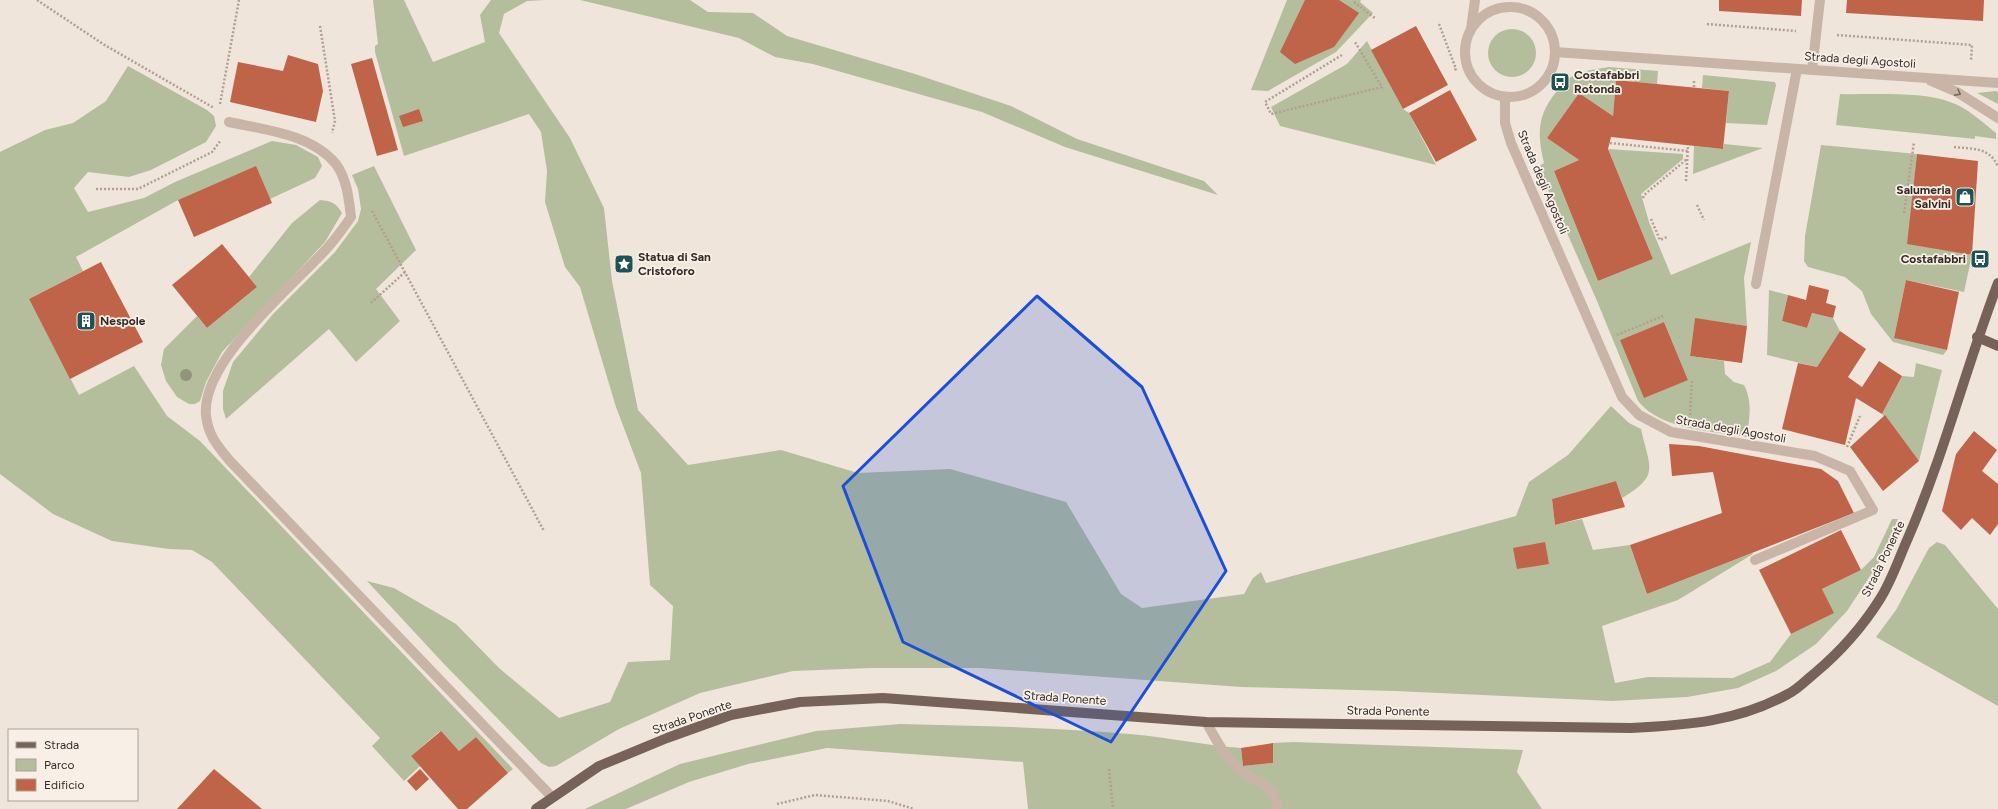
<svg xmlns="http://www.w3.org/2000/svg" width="1998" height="809" font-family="Figtree,sans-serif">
  <rect width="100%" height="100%" fill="#f0e5db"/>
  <g fill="#b4be9c" fill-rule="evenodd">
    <path d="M 373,0 L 404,0 L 433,62 L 485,42 L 480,15 L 491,0 L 545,0 L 527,1 L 504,14 L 499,33 L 570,138 L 604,208 L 612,281 L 638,410 L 688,465 L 781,450 L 858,473 L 950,469 L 1066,502 L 1121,594 L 1142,608 L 1244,594 L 1253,578 L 1261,572 L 1266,583 L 1516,516 L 1529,482 L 1568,455 L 1611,406 L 1629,423 L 1641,429 C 1650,469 1660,475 1622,498 L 1616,481 L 1552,499 L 1555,525 L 1582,519 L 1593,550 L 1630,545 L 1647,594 L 1752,553 L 1753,554 L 1678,600 L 1602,626 L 1615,683 L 1648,677 L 1733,678 L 1770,662 L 1791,634 L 1833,613 L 1822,589 L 1861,570 L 1874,557 L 1892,519 L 1898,519 L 1880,561 L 1847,611 L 1816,644 L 1776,671 L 1738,688 L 1687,697 L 1612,701 L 1395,691 L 1241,687 L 980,668 L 871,668 L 793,671 L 700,693 L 619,729 L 556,766 L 549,767 L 541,763 L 444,664 L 367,581 L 394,588 L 456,624 L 499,668 L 559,718 L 610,702 L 628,662 L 670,660 L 673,606 L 650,585 L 641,473 L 616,407 L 580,287 L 565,267 L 545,202 L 547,171 L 541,132 L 529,114 L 404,156 L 375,52 L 375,46 L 378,44 Z"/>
    <path d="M 580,0 L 690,0 L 708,12 L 753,13 L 787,36 L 915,74 L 1011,106 L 1077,139 L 1204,181 L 1218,195 L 1065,147 L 982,112 L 813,64 L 775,57 L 739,38 Z"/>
    <path d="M 1287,0 L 1361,0 L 1360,2 L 1373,13 L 1336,52 L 1268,91 L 1251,90 Z"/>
    <circle cx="1512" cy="53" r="24"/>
    <path d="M 1367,41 L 1403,109 L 1409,113 L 1436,165 L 1280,126 L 1271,107 L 1347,64 Z"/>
    <path d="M 128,66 L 207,110 L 214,116 L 216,126 L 206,142 L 151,170 L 129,177 L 88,172 L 74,188 L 88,212 L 144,198 L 175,182 L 272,141 L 296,145 L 318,157 L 322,166 L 315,178 L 270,199 L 255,167 L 178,200 L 76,257 L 83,271 L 29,299 L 79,395 L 134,366 L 167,416 L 200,441 L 513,769 L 508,773 L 476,737 L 459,751 L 440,731 L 411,756 L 420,766 L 404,781 L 372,746 L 380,738 L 212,562 L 192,550 L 169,549 L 112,541 L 53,514 L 0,474 L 0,152 L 45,130 L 73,123 L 106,101 Z"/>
    <path d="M 1609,67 L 1658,71 L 1657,84 L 1616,80 L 1613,116 L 1579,93 L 1547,138 L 1579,160 L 1554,171 L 1598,281 L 1653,259 L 1608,149 L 1683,154 L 1683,159 L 1641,194 L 1649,222 L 1671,275 L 1751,242 L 1744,278 L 1747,326 L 1695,319 L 1690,356 L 1724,361 L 1725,374 L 1734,382 L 1744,385 C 1753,402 1749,419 1747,437 C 1712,431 1661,430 1638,401 L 1597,301 L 1538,167 L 1544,163 C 1537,134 1537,115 1557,91 C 1562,85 1567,79 1573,76 C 1584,70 1597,69 1609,67 ZM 1664,322 L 1688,380 L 1620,340 Z"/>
    <path d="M 1703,75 L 1775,82 L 1776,85 L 1767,125 L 1726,123 L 1729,91 L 1702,88 Z"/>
    <path d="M 1998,92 L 1998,104 L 1977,93 L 1996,91 Z"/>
    <path d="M 1840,94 C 1872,95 1921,91 1950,102 C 1968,108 1982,122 1996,133 L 1996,139 L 1975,136 L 1975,139 L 1836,125 Z"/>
    <path d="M 1724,144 L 1763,148 L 1693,174 L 1694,146 L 1723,149 Z"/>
    <path d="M 1821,145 L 1917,154 L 1908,243 L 1972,255 L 1964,292 L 1906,280 L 1894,338 L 1947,350 L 1943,355 L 1893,342 L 1871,314 L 1862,291 L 1845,277 L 1808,267 L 1804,261 L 1805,236 Z"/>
    <path d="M 374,166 L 416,250 L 376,289 L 400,321 L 356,362 L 329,329 L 226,419 L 223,409 L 223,391 L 233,362 L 273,314 L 335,252 L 358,221 L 361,209 L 358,189 L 352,175 Z"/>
    <path d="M 320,200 C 332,201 336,203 342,213 L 325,242 L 222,352 L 206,382 L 200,401 L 195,404 L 189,404 L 177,397 L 166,381 L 161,365 L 164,349 L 197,316 L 207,328 L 257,287 L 249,277 L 292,223 Z"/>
    <path d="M 1769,290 L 1788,295 L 1782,321 L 1807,328 L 1812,313 L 1833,318 L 1840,331 L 1817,367 L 1767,355 Z"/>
    <path d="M 1916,363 L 1942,370 L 1919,461 L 1882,414 L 1902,376 L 1914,377 Z"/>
    <path d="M 1937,542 L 1945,545 L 1998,609 L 1998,706 L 1876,637 L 1896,610 L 1929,548 Z"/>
    <path d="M 900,724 C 976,726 1052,727 1129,734 C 1166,737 1203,745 1241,748 L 1243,766 L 1273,763 L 1273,743 L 1293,742 L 1523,750 L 1517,772 L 1542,809 L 1028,809 L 1023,762 L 827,748 L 748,764 L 689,782 L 626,809 L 585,809 L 680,764 L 816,731 Z"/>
  </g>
  <g fill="#bf6349">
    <path d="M 1305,0 L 1339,0 L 1359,13 L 1334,47 L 1295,64 L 1280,52 Z"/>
    <path d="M 1719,0 L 1802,0 L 1801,16 L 1719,11 Z"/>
    <path d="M 1847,0 L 1984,0 L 1983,21 L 1846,13 Z"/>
    <path d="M 1416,26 L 1448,85 L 1403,109 L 1371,50 Z"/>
    <path d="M 288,55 L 318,64 L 323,91 L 316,122 L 230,102 L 238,62 L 283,71 Z"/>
    <path d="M 372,58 L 398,150 L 377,156 L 351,64 Z"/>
    <path d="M 1616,80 L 1729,91 L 1723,149 L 1611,137 L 1608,149 L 1653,259 L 1598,281 L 1554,171 L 1579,160 L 1547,138 L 1579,93 L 1613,116 Z"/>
    <path d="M 1450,90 L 1477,140 L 1436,162 L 1409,113 Z"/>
    <path d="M 419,109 L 423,121 L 403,127 L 399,116 Z"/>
    <path d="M 1917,154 L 1978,161 L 1972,255 L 1907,244 Z"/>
    <path d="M 256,166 L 272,203 L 194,237 L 178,200 Z"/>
    <path d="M 222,244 L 257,287 L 207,328 L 172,285 Z"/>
    <path d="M 101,262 L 143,342 L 70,379 L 29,299 Z"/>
    <path d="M 1906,280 L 1959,292 L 1947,350 L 1894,338 Z"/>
    <path d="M 1809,285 L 1829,290 L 1826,303 L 1836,306 L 1833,318 L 1812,313 L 1807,328 L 1782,321 L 1788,295 L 1806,300 Z"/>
    <path d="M 1695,318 L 1747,326 L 1742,363 L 1690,356 Z"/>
    <path d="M 1664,322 L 1688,380 L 1644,398 L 1620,340 Z"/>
    <path d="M 1840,331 L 1866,349 L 1848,377 L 1862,387 L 1879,361 L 1902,376 L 1882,414 L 1856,398 L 1845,445 L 1782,429 L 1798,363 L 1817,367 Z"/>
    <path d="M 1885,415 L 1919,461 L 1883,491 L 1850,447 Z"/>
    <path d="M 1974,431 L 1997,450 L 1982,471 L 1998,484 L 1998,524 L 1990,535 L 1972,518 L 1961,530 L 1942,511 L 1956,454 Z"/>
    <path d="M 1669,444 L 1699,446 L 1821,469 L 1838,481 L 1854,513 L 1647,594 L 1630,545 L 1722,513 L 1713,472 L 1672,476 Z"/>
    <path d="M 1616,481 L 1625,507 L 1555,525 L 1552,499 Z"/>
    <path d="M 1841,530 L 1861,570 L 1822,589 L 1834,613 L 1791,634 L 1759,570 Z"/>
    <path d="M 1545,542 L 1549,564 L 1517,569 L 1513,548 Z"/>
    <path d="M 441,731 L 459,751 L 476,737 L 508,773 L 467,809 L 458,809 L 411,756 Z"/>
    <path d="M 1273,743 L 1273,763 L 1243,766 L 1241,748 Z"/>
    <path d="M 214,769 L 262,809 L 177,809 Z"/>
    <path d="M 420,769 L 429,779 L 416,791 L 407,781 Z"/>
  </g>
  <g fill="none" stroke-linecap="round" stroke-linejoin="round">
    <g stroke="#b39f92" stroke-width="2.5" stroke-dasharray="2 2" stroke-linecap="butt">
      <path d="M 37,0 L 103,44 L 214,108"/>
      <path d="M 1354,2 L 1376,19"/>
      <path d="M 1439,24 L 1456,69 L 1453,71"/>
      <path d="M 1707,24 L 1796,31"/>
      <path d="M 320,26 L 335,121 L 332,133"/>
      <path d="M 1837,35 L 1972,45 L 1971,61"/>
      <path d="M 1342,55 L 1265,102 L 1271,114 L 1382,87 L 1355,42"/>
      <path d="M 1694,87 L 1694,81"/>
      <path d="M 220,104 L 239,0"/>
      <path d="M 1610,143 L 1688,151"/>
      <path d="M 1954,147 C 1973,149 1990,147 1998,167"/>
      <path d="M 1686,181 L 1688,145"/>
      <path d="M 96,189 L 138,189 L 212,152 L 221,140"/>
      <path d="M 1643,198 L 1644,195 L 1687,159"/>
      <path d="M 1697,205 L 1704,220"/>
      <path d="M 372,211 L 544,531"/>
      <path d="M 1904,213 L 1914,142"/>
      <path d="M 1651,219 L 1660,240 L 1667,237"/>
      <path d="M 371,303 L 405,272"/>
      <path d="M 1617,335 L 1663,316"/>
      <path d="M 1690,415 L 1692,380"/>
      <path d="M 1847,447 L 1860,416"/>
      <path d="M 1109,769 L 1113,809"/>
      <path d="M 777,804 L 815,795 L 888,801 L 914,809"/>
    </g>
    <g stroke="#c8b5a7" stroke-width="10">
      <circle cx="1510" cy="52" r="45"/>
      <path d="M 1471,29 L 1475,0"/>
      <path d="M 1555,52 L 1998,83"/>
      <path d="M 1812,70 L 1820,0"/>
      <path d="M 1931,81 L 1957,92 L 1998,118"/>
      <path d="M 1505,97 L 1505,123 L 1511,143 L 1622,397 L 1639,415 L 1671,432 L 1815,456 L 1850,471 L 1873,510 L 1755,560"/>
      <path d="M 229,122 C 266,130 311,134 336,164 C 347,179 349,200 351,217 C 344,227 337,237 329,246 C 295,285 201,360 206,415 C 208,435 217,445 229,460 L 552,797"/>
      <path d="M 1756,284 L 1797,69"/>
      <path d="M 1206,722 C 1215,737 1224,756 1237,768 C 1258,787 1268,775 1279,809"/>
    </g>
    <g stroke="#766259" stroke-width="10">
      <path d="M 1977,337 L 1998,346"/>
      <path d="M 536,809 L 599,766 L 667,738 L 731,715 L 800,702 L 883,698 L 1206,722 L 1631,728 C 1687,725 1737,722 1788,694 C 1798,689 1806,680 1815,673 C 1840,652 1863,626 1880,599 C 1892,580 1899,558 1908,538 C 1944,455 1966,367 1998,283"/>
    </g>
  </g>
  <circle fill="#92947b" cx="186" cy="375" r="6"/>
  <defs><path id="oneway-chevron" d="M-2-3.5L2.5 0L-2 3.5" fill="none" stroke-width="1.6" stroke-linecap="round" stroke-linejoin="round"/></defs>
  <use stroke="#776961" href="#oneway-chevron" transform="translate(1958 93) rotate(28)"/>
  <path fill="#1d4ed8" fill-opacity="0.2" stroke="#1d4ed8" stroke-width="3" stroke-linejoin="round" d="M 1037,296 L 1142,387 L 1226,571 L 1111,742 L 903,642 L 843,486 Z"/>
  <defs>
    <symbol id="bus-square" viewBox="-11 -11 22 22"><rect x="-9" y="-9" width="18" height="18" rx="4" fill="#1f5254" stroke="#f8f0e7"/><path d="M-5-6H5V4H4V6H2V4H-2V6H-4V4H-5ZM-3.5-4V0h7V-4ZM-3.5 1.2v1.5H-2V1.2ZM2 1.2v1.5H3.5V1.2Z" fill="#fff"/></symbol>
    <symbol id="shop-square" viewBox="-11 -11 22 22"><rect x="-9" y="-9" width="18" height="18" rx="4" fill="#1f5254" stroke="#f8f0e7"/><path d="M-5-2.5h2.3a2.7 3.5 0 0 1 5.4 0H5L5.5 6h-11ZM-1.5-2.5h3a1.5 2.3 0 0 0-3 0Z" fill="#fff"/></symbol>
    <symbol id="sight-square" viewBox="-11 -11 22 22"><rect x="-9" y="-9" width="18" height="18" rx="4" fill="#1f5254" stroke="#f8f0e7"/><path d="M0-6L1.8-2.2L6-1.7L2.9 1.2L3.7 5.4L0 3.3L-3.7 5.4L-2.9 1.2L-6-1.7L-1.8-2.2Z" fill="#fff"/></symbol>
    <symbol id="building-square" viewBox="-11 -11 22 22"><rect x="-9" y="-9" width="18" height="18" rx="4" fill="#1f5254" stroke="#f8f0e7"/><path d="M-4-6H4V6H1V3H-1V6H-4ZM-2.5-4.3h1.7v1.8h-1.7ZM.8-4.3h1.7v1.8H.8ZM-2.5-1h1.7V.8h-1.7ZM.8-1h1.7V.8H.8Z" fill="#fff"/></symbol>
  </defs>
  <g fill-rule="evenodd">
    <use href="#bus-square" x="1549" y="71" width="22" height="22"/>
    <use href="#shop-square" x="1954" y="186" width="22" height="22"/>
    <use href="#bus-square" x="1969" y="248" width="22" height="22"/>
    <use href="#sight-square" x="613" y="253" width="22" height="22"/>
    <use href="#building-square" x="75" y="310" width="22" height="22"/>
  </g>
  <g text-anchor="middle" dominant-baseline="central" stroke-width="3.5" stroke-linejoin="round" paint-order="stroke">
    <g font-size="12" fill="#342b27" stroke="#f8f0e7">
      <text transform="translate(1860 60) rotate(4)">Strada degli Agostoli</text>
      <text transform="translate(1543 182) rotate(67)">Strada degli Agostoli</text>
      <text transform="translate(1731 429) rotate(10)">Strada degli Agostoli</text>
      <text transform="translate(1883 559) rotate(-64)">Strada Ponente</text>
      <text transform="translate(1065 698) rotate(4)">Strada Ponente</text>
      <text transform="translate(1388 711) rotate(1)">Strada Ponente</text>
      <text transform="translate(692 717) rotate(-19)">Strada Ponente</text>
    </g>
    <g font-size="12" font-weight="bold" fill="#342b27" stroke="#f8f0e7" text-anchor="start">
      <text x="1574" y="75">Costafabbri<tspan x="1574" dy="14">Rotonda</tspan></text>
      <text x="1951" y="190" text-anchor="end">Salumeria<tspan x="1951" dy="14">Salvini</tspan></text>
      <text x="638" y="257">Statua di San<tspan x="638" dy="14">Cristoforo</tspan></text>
      <text x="1966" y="259" text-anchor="end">Costafabbri</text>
      <text x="100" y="321">Nespole</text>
    </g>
  </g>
  <rect x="8" y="729" width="130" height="72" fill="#f8f0e7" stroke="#aaa19a"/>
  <rect x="16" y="742" width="20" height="6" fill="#766259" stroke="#aaa19a"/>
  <text x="44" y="749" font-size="12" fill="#342b27">Strada</text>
  <rect x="16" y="759" width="20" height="12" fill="#b4be9c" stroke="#aaa19a"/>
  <text x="44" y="769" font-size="12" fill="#342b27">Parco</text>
  <rect x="16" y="779" width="20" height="12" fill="#bf6349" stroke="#aaa19a"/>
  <text x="44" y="789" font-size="12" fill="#342b27">Edificio</text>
</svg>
